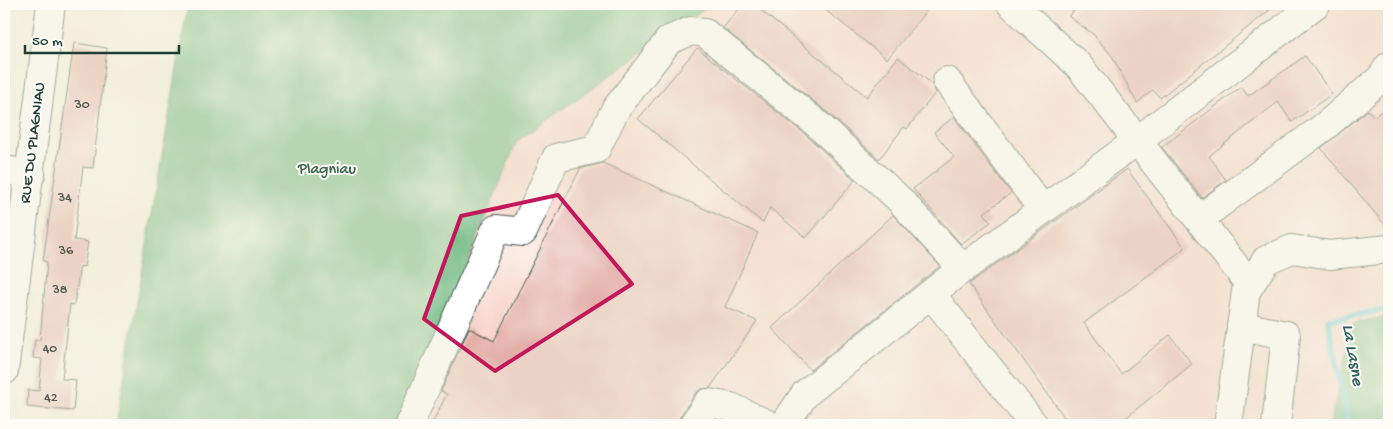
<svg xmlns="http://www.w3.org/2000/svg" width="1393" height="429" font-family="'Gochi Hand',sans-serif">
  <rect width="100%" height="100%" fill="#fdfcf7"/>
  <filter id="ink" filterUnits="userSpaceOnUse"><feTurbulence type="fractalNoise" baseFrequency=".02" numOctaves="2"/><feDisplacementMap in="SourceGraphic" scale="10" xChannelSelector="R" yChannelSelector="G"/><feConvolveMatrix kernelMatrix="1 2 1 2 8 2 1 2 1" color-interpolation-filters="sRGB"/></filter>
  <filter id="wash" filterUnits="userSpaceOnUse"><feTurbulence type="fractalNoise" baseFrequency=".0096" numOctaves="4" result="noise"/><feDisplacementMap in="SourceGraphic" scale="20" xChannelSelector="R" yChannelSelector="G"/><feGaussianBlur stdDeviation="1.12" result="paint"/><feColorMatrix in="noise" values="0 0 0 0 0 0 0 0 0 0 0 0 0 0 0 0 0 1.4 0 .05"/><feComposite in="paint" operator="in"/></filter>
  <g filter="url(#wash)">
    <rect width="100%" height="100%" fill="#f2efdb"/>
    <path fill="#f7d1c6" d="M 712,4 L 1389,4 L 1389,316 L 1354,323 L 1330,425 L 401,425 L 517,141 Z"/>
    <g fill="#6eb880" stroke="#467a5a">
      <path d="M 188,4 L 712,4 L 517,141 L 401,425 L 116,425 Z"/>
      <path d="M 1389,316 L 1389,425 L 1330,425 L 1354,323 Z"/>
    </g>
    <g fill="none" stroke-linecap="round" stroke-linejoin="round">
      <path stroke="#61c8dd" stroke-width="6" d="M 1349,425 L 1328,320 L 1389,309"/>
    </g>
    <g id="blocks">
      <g fill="#e3afa8">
        <path d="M 743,4 L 753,4 L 867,97 L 898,57 L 932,84 L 936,92 L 907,129 L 904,127 L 879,159 L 826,111 L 723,28 Z"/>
        <path d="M 818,4 L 932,4 L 887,59 Z"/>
        <path d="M 1083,4 L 1277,4 L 1160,98 L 1153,90 L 1137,103 L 1112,56 L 1093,34 L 1068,16 Z"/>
        <path d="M 74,43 L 107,48 L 93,168 L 83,167 L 74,240 L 88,242 L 84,267 L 80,266 L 74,305 L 70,304 L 62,379 L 76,380 L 73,411 L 27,407 L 28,390 L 39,391 L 42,359 L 33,358 L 35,340 L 40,340 L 47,262 L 43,261 Z"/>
        <path d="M 697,48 L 806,135 L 855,180 L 806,238 L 770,208 L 763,223 L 638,119 Z"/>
        <path d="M 1305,56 L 1332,94 L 1292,122 L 1278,102 L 1209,156 L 1226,180 L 1202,198 L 1162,147 L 1241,87 L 1248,96 Z"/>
        <path d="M 1389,105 L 1389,230 L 1321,148 L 1368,110 L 1374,117 Z"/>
        <path d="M 954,117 L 1011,193 L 984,213 L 991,222 L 961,244 L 913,189 L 954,157 L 934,132 Z"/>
        <path d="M 603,163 L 758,233 L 725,307 L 757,321 L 710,388 L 701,389 L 695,394 L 680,416 L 678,425 L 431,425 L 447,394 L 441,391 L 469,328 L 494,341 L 580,169 Z"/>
        <path d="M 1127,169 L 1185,248 L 1084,323 L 1121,374 L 1170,335 L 1192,364 L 1117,425 L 1070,425 L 969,284 Z"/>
        <path d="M 893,215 L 940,266 L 810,370 L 772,328 Z"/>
      </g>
    </g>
  </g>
  <g filter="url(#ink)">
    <use href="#blocks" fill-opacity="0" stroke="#3f584d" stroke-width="1"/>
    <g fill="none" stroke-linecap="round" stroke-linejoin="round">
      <defs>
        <g id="minor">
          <path d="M 1011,4 L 1078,65 L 1250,285"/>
          <path d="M 947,81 L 1043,210"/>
          <path d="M 4,170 L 31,174"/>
          <path d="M 1199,219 L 1325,126 L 1380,79 L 1389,66"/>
          <path d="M 931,294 L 1034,425"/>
          <path d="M 1241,326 L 1286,335 L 1276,425"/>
          <path d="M 4,371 L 51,4"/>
          <path d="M 409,425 L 496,229 L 523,232 L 556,158 L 596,149 L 615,110 L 669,40 L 691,31 L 705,33 L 816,123 L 898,198 L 963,269"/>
          <path d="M 693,425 L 708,403 L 731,407 L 769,425"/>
          <path d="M 784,425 L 805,394 L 953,276 L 1138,140 L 1316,4"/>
          <path d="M 1228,425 L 1246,291 L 1266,260 L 1292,249 L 1330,255 L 1389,249"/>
        </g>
      </defs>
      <use href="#minor" stroke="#3f584d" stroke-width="30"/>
      <use href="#minor" stroke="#fff" stroke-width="28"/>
    </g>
  </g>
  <path d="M0 0H1393V429H0ZM 558,195 L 632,284 L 495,371 L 424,319 L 461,216 Z" fill="#f2efdb" fill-opacity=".55" fill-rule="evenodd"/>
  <path fill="none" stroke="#c2185b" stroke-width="4" stroke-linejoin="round" d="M 558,195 L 632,284 L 495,371 L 424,319 L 461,216 Z"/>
  <g text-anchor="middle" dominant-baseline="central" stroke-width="4" stroke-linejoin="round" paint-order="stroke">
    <g font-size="14" fill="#505a51">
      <text x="82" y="105">30</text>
      <text x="65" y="198">34</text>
      <text x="66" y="251">36</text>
      <text x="60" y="290">38</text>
      <text x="50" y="349">40</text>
      <text x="51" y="398">42</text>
    </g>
    <g font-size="16" fill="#1f3d34" stroke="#fdfcf7">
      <text transform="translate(34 143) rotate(-83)">RUE DU PLAGNIAU</text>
    </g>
    <g font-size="16" fill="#39644d" stroke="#fdfcf7">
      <text x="327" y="170">Plagniau</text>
    </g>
    <g font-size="18" font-style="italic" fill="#30605e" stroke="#fdfcf7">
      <text transform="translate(1352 355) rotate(80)">La Lasne</text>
    </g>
  </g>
  <rect width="1393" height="429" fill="none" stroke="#fdfcf7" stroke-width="20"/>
  <path d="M25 45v8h154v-8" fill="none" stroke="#1f3d34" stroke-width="2.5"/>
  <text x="32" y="45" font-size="15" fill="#1f3d34" stroke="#fdfcf7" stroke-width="4" paint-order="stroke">50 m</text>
</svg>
